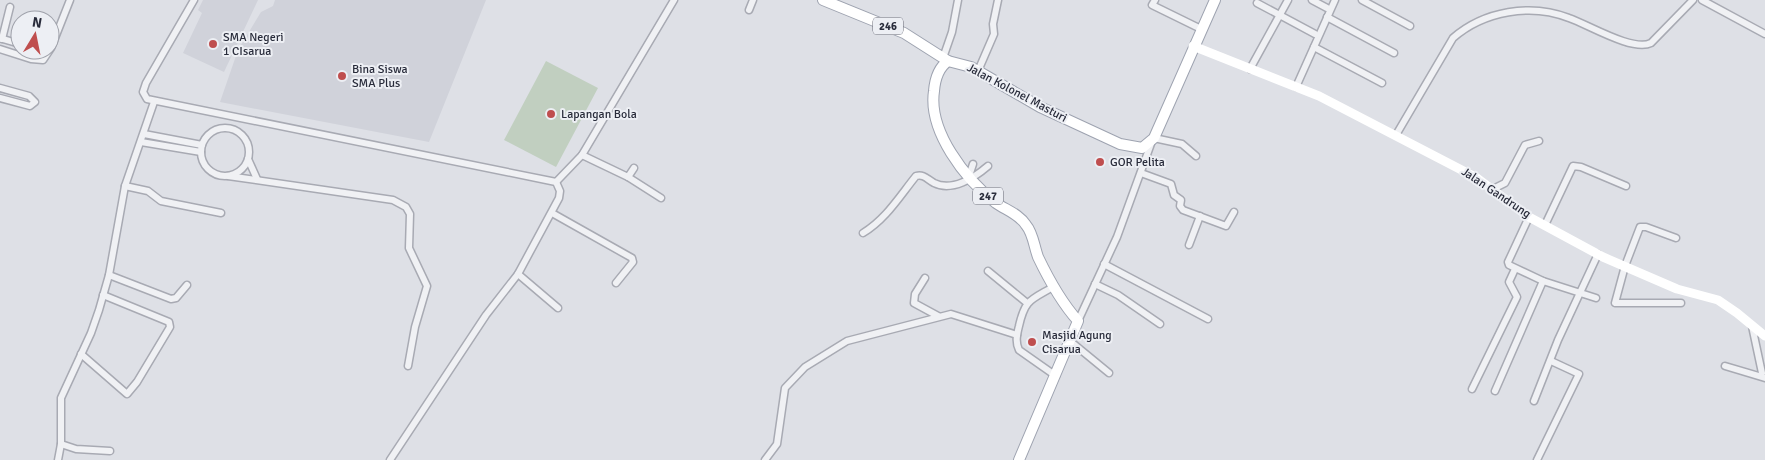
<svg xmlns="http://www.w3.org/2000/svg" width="1765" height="460" font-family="Signika,sans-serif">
  <rect width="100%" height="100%" fill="#dee0e6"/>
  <g fill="#d0d2da">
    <path d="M 203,0 L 258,0 L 224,72 L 183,53 L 202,13 L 198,10 Z"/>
    <path d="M 275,0 L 486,0 L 429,142 L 220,102 L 238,50 L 261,12 L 273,6 Z"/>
  </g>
  <path fill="#c1cfc0" d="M 546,61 L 598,88 L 556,167 L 504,140 Z"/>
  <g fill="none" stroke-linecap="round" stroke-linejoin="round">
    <defs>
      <g id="street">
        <path d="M 194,0 L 146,83 L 143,92 L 147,99 L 556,182 L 560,191 L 559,198 L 518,274 L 486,315 L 390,460"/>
        <path d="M 1155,0 L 1152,5 L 1201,29"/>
        <path d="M 1312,0 L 1327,8"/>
        <path d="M 1362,0 L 1410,26"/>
        <path d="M 1702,0 L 1765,34"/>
        <path d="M 1257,3 L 1315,34"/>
        <path d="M 749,10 L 753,0"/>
        <path d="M 1327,17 L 1394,53"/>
        <path d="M 0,38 L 20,44"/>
        <path d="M 2,39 L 10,7"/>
        <path d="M 1314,47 L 1382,83"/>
        <path d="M 0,49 L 31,59 L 43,60 L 51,48 L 70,0"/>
        <path d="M 37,50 L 48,50"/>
        <path d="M 943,58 L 952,32 L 958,0"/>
        <path d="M 1250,69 L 1288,0"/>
        <path d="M 978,71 L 994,34 L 993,24 L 998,0"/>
        <path d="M 1296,87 L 1335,0"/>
        <path d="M 0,88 L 29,96 L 35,102 L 30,106 L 0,98"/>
        <circle cx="225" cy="152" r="24"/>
        <path d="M 144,134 L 202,145"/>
        <path d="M 1396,135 L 1453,38 C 1484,11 1531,3 1569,18 C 1589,25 1633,52 1651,43 L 1693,0"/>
        <path d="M 1154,138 L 1182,144 L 1196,156"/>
        <path d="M 141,142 L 201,152"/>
        <path d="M 582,155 L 628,177 L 634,168"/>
        <path d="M 248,159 L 257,179"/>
        <path d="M 1141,173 L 1171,184 L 1174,195 L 1181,200 L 1180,206 L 1183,210 L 1226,226 L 1234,212"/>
        <path d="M 228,176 L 393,200 L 406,207 L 410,214 L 409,248 L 427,286 L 415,327 L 408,366"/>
        <path d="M 969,176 L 973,164"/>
        <path d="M 628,177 L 661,198"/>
        <path d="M 556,182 L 582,155 L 674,0"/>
        <path d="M 125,186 L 148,191 L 161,201 L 221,213"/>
        <path d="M 1491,190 L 1505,183 L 1525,145 L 1539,141"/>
        <path d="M 552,213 L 632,258 L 633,262 L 616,283"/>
        <path d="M 1529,217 L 1508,262 L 1509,265 L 1543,281 L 1596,298"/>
        <path d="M 1545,225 L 1573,166 L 1581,167 L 1626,186"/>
        <path d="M 863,233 C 886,219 899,197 916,176 C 924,174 927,179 934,183 C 952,192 974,178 988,166"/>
        <path d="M 1676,238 L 1646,227 L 1640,227 L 1625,266 L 1615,303 L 1681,303"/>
        <path d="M 1189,245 L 1200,216"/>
        <path d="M 1104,264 L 1208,319"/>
        <path d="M 988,271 L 1027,303"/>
        <path d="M 518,274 L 558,308"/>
        <path d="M 109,275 L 171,299 L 176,298 L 187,285"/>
        <path d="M 925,278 L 915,294 L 914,303 L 938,316"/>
        <path d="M 1095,284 L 1118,295 L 1160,324"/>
        <path d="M 1053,287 C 1031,300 1025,299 1019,326 C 1017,334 1015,342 1019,350 L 1056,376"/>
        <path d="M 1078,321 L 1117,237 L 1152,141"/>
        <path d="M 1752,326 L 1762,373"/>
        <path d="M 1070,341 L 1109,373"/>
        <path d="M 81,354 L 127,394 L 137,382 L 170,327 L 169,322 L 103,295"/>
        <path d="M 1725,366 L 1765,378"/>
        <path d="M 1472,389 L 1517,297 L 1509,282 L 1515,269"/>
        <path d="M 1495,391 L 1543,281"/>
        <path d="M 1534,401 L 1558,340 L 1598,254"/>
        <path d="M 61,444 L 76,449 L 110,451"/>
        <path d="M 58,460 L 61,444 L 61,398 L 91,333 L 99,310 L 109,275 L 125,186 L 154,102"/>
        <path d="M 765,460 L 777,444 L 785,388 L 805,367 L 847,341 L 951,314 L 1017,335"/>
        <path d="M 1537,460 L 1579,374 L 1551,361"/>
      </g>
      <g id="primary">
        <path d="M 823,0 L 904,33 L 948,61 L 971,67 L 1040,107 L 1120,144 L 1142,148 L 1154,138 L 1215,0"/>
        <path d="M 948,61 C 938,68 935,79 934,91 C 928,131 965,179 996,203 C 1006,210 1019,214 1026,225 C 1033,233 1034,246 1038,257 C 1049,280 1061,302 1078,321 L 1019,460"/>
      </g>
    </defs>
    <use href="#street" stroke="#a8aab3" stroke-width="9"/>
    <use href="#primary" stroke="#9ea3b0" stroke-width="12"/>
    <use href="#street" stroke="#f0f1f4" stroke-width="6"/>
    <path stroke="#fff" stroke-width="9" d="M 1193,46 L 1319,96 L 1477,178 L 1529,217 L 1603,257 L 1677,289 L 1718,300 L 1737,313 L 1765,336"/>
    <use href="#primary" stroke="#fff" stroke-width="10"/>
  </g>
  <g fill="#bf4e4e" stroke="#edeff4" stroke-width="2">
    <circle cx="213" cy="44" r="5"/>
    <circle cx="342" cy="76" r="5"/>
    <circle cx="551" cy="114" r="5"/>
    <circle cx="1100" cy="162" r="5"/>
    <circle cx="1032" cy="342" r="5"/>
  </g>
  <g text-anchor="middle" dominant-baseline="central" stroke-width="4" stroke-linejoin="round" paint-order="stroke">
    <g fill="#edeff4" stroke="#646672" stroke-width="1">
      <rect x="873" y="17.5" width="30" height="17" rx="4"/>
      <rect x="973" y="187.5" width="30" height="17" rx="4"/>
    </g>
    <g font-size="11" font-weight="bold" fill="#292c3b">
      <text x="888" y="26">246</text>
      <text x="988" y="196">247</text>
    </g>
    <g font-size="12" fill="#292c3b" stroke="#edeff4" text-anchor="start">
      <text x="223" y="37">SMA Negeri<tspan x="223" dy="14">1 CIsarua</tspan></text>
      <text x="352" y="69">Bina Siswa<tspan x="352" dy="14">SMA Plus</tspan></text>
      <text x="561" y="114">Lapangan Bola</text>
      <text x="1110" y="162">GOR Pelita</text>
      <text x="1042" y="335">Masjid Agung<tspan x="1042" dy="14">Cisarua</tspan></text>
    </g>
    <g font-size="12" fill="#292c3b" stroke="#edeff4">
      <text transform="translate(1017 93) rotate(28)">Jalan Kolonel Masturi</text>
      <text transform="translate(1496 193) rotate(34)">Jalan Gandrung</text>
    </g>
  </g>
  <g transform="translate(35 35) rotate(10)"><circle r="24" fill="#edeff4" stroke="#9fa1aa"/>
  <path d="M0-4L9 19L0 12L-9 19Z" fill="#bf4e4e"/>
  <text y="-8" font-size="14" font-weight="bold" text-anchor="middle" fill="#292c3b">N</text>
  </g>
</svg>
